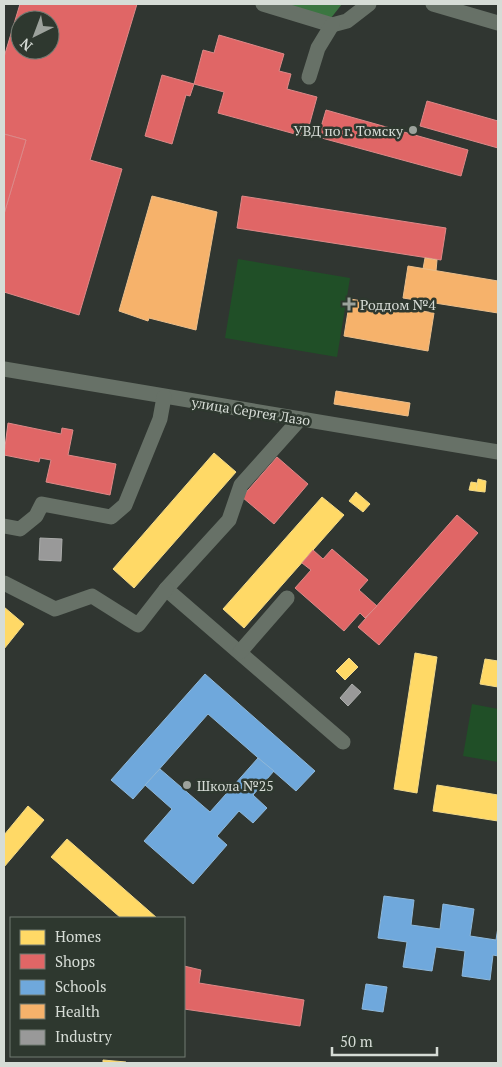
<svg xmlns="http://www.w3.org/2000/svg" width="502" height="1067" font-family="'PT Serif',serif">
  <rect width="100%" height="100%" fill="#303631"/>
  <g fill="#204f27">
    <path d="M 238,259 L 350,278 L 337,357 L 225,338 Z"/>
    <path d="M 472,704 L 498,709 L 498,762 L 463,756 Z"/>
  </g>
  <path fill="#3b7641" d="M 286,4 L 342,4 L 331,18 Z"/>
  <g fill="#ffd966" stroke="#f3da88">
    <path d="M 214,453 L 236,472 L 134,588 L 113,569 Z"/>
    <path d="M 478,479 L 486,481 L 485,492 L 476,491 Z"/>
    <path d="M 471,482 L 477,483 L 476,491 L 469,490 Z"/>
    <path d="M 356,492 L 370,504 L 363,512 L 349,501 Z"/>
    <path d="M 322,497 L 344,515 L 244,628 L 223,609 Z"/>
    <path d="M 4,607 L 24,624 L 4,649 Z"/>
    <path d="M 415,653 L 437,657 L 417,793 L 394,789 Z"/>
    <path d="M 349,658 L 358,667 L 345,680 L 336,671 Z"/>
    <path d="M 485,659 L 498,661 L 498,687 L 480,684 Z"/>
    <path d="M 437,785 L 498,795 L 498,821 L 433,811 Z"/>
    <path d="M 28,806 L 44,820 L 4,867 L 4,835 Z"/>
    <path d="M 67,839 L 157,918 L 121,918 L 51,857 Z"/>
    <path d="M 103,1060 L 126,1062 L 125,1063 L 103,1063 Z"/>
  </g>
  <g fill="#e06666" stroke="#dd8988" fill-rule="evenodd">
    <path d="M 20,4 L 137,4 L 90,160 L 122,169 L 79,315 L 4,292 L 4,214 L 26,140 L 4,134 L 4,57 ZM 20,20 L 50,20 L 50,50 L 20,50 Z"/>
    <path d="M 219,35 L 284,54 L 279,71 L 291,74 L 287,89 L 317,97 L 306,137 L 218,113 L 224,92 L 194,84 L 203,50 L 214,53 Z"/>
    <path d="M 162,75 L 194,84 L 190,96 L 186,95 L 172,144 L 145,136 Z"/>
    <path d="M 427,101 L 498,121 L 498,148 L 420,126 Z"/>
    <path d="M 326,110 L 468,150 L 461,176 L 318,137 Z"/>
    <path d="M 4,134 L 26,140 L 4,214 Z"/>
    <path d="M 242,196 L 446,228 L 441,260 L 237,228 Z"/>
    <path d="M 8,423 L 61,434 L 62,428 L 73,430 L 68,455 L 116,464 L 110,495 L 46,482 L 51,460 L 40,458 L 39,462 L 4,455 Z"/>
    <path d="M 277,457 L 308,484 L 274,524 L 242,497 Z"/>
    <path d="M 457,515 L 478,533 L 379,645 L 358,627 Z"/>
    <path d="M 332,549 L 368,580 L 359,590 L 377,606 L 365,618 L 360,613 L 344,631 L 295,588 L 311,570 L 302,563 L 313,550 L 323,559 Z"/>
    <path d="M 184,966 L 201,970 L 199,983 L 304,1000 L 300,1026 L 184,1009 Z"/>
  </g>
  <g fill="#6fa8dc" stroke="#8eb8da">
    <path d="M 205,674 L 315,771 L 296,791 L 208,714 L 133,799 L 111,780 Z"/>
    <path d="M 258,758 L 274,771 L 253,795 L 267,808 L 253,823 L 239,811 L 217,836 L 227,845 L 193,884 L 144,841 L 172,809 L 145,785 L 160,769 L 210,812 Z"/>
    <path d="M 384,896 L 414,900 L 411,925 L 440,929 L 443,904 L 474,909 L 470,936 L 496,940 L 498,927 L 498,956 L 493,955 L 490,980 L 462,976 L 465,951 L 436,947 L 432,971 L 403,967 L 407,942 L 378,938 Z"/>
    <path d="M 366,984 L 387,987 L 383,1012 L 362,1009 Z"/>
  </g>
  <g fill="#f6b26b" stroke="#ecbf8b">
    <path d="M 152,196 L 217,212 L 196,330 L 149,318 L 148,321 L 119,311 Z"/>
    <path d="M 425,258 L 437,260 L 436,271 L 423,269 Z"/>
    <path d="M 408,266 L 498,281 L 498,313 L 403,298 Z"/>
    <path d="M 350,299 L 434,313 L 428,351 L 344,336 Z"/>
    <path d="M 336,391 L 410,403 L 408,416 L 334,404 Z"/>
  </g>
  <g fill="#999" stroke="#abadab">
    <path d="M 40,538 L 62,539 L 61,561 L 39,560 Z"/>
    <path d="M 352,684 L 361,692 L 348,706 L 340,698 Z"/>
  </g>
  <g fill="none" stroke-linecap="round" stroke-linejoin="round">
    <g stroke="#677167" stroke-width="15">
      <path d="M 263,4 L 332,25 L 347,21 L 369,4"/>
      <path d="M 433,4 L 498,23"/>
      <path d="M 309,77 L 318,48 L 332,25"/>
      <path d="M 4,369 L 498,452"/>
      <path d="M 300,419 L 241,485 L 229,520 L 166,589 L 343,742"/>
      <path d="M 4,526 L 20,529 L 36,516 L 42,504 L 111,517 L 125,505 L 160,419 L 164,397"/>
      <path d="M 4,583 L 55,609 L 92,596 L 138,625 L 166,589"/>
      <path d="M 240,652 L 287,598"/>
    </g>
  </g>
  <g fill="#9ca29c" stroke="#2e382f" stroke-width="2">
    <circle cx="413" cy="130" r="5"/>
    <path d="M346.5 296.5h5v5h5v5h-5v5h-5v-5h-5v-5h5z"/>
    <circle cx="187" cy="785" r="5"/>
  </g>
  <g text-anchor="middle" dominant-baseline="central" stroke-width="5" stroke-linejoin="round" paint-order="stroke">
    <g font-size="14" fill="#d6dcd6" stroke="#2e382f" text-anchor="start">
      <text x="403" y="130" text-anchor="end">УВД по г. Томску</text>
      <text x="360" y="304">Роддом №4</text>
      <text x="197" y="785">Школа №25</text>
    </g>
    <g font-size="14" fill="#d6dcd6" stroke="#2e382f">
      <text transform="translate(251 411) rotate(9)">улица Сергея Лазо</text>
    </g>
  </g>
  <rect width="502" height="1067" fill="none" stroke="#d6dcd6" stroke-width="10"/>
  <rect x="10" y="917" width="175" height="140" fill="#2e382f" stroke="#717a72"/>
  <rect x="20" y="930" width="25" height="15" fill="#ffd966" stroke="#717a72"/>
  <text x="55" y="942" font-size="15" fill="#d6dcd6">Homes</text>
  <rect x="20" y="954" width="25" height="15" fill="#e06666" stroke="#717a72"/>
  <text x="55" y="967" font-size="15" fill="#d6dcd6">Shops</text>
  <rect x="20" y="980" width="25" height="15" fill="#6fa8dc" stroke="#717a72"/>
  <text x="55" y="992" font-size="15" fill="#d6dcd6">Schools</text>
  <rect x="20" y="1004" width="25" height="15" fill="#f6b26b" stroke="#717a72"/>
  <text x="55" y="1017" font-size="15" fill="#d6dcd6">Health</text>
  <rect x="20" y="1030" width="25" height="15" fill="#999999" stroke="#717a72"/>
  <text x="55" y="1042" font-size="15" fill="#d6dcd6">Industry</text>
  <g transform="translate(35 35) rotate(222)"><circle r="24" fill="#2e382f" stroke="#717a72"/>
  <path d="M0-4L9 19L0 12L-9 19Z" fill="#9ca29c"/>
  <text y="-8" font-size="14" font-weight="bold" text-anchor="middle" fill="#d6dcd6">N</text>
  </g>
  <path d="M332 1047v8h105v-8" fill="none" stroke="#d6dcd6" stroke-width="2.5"/>
  <text x="340" y="1047" font-size="15" fill="#d6dcd6" stroke="#2e382f" stroke-width="4" paint-order="stroke">50 m</text>
</svg>
